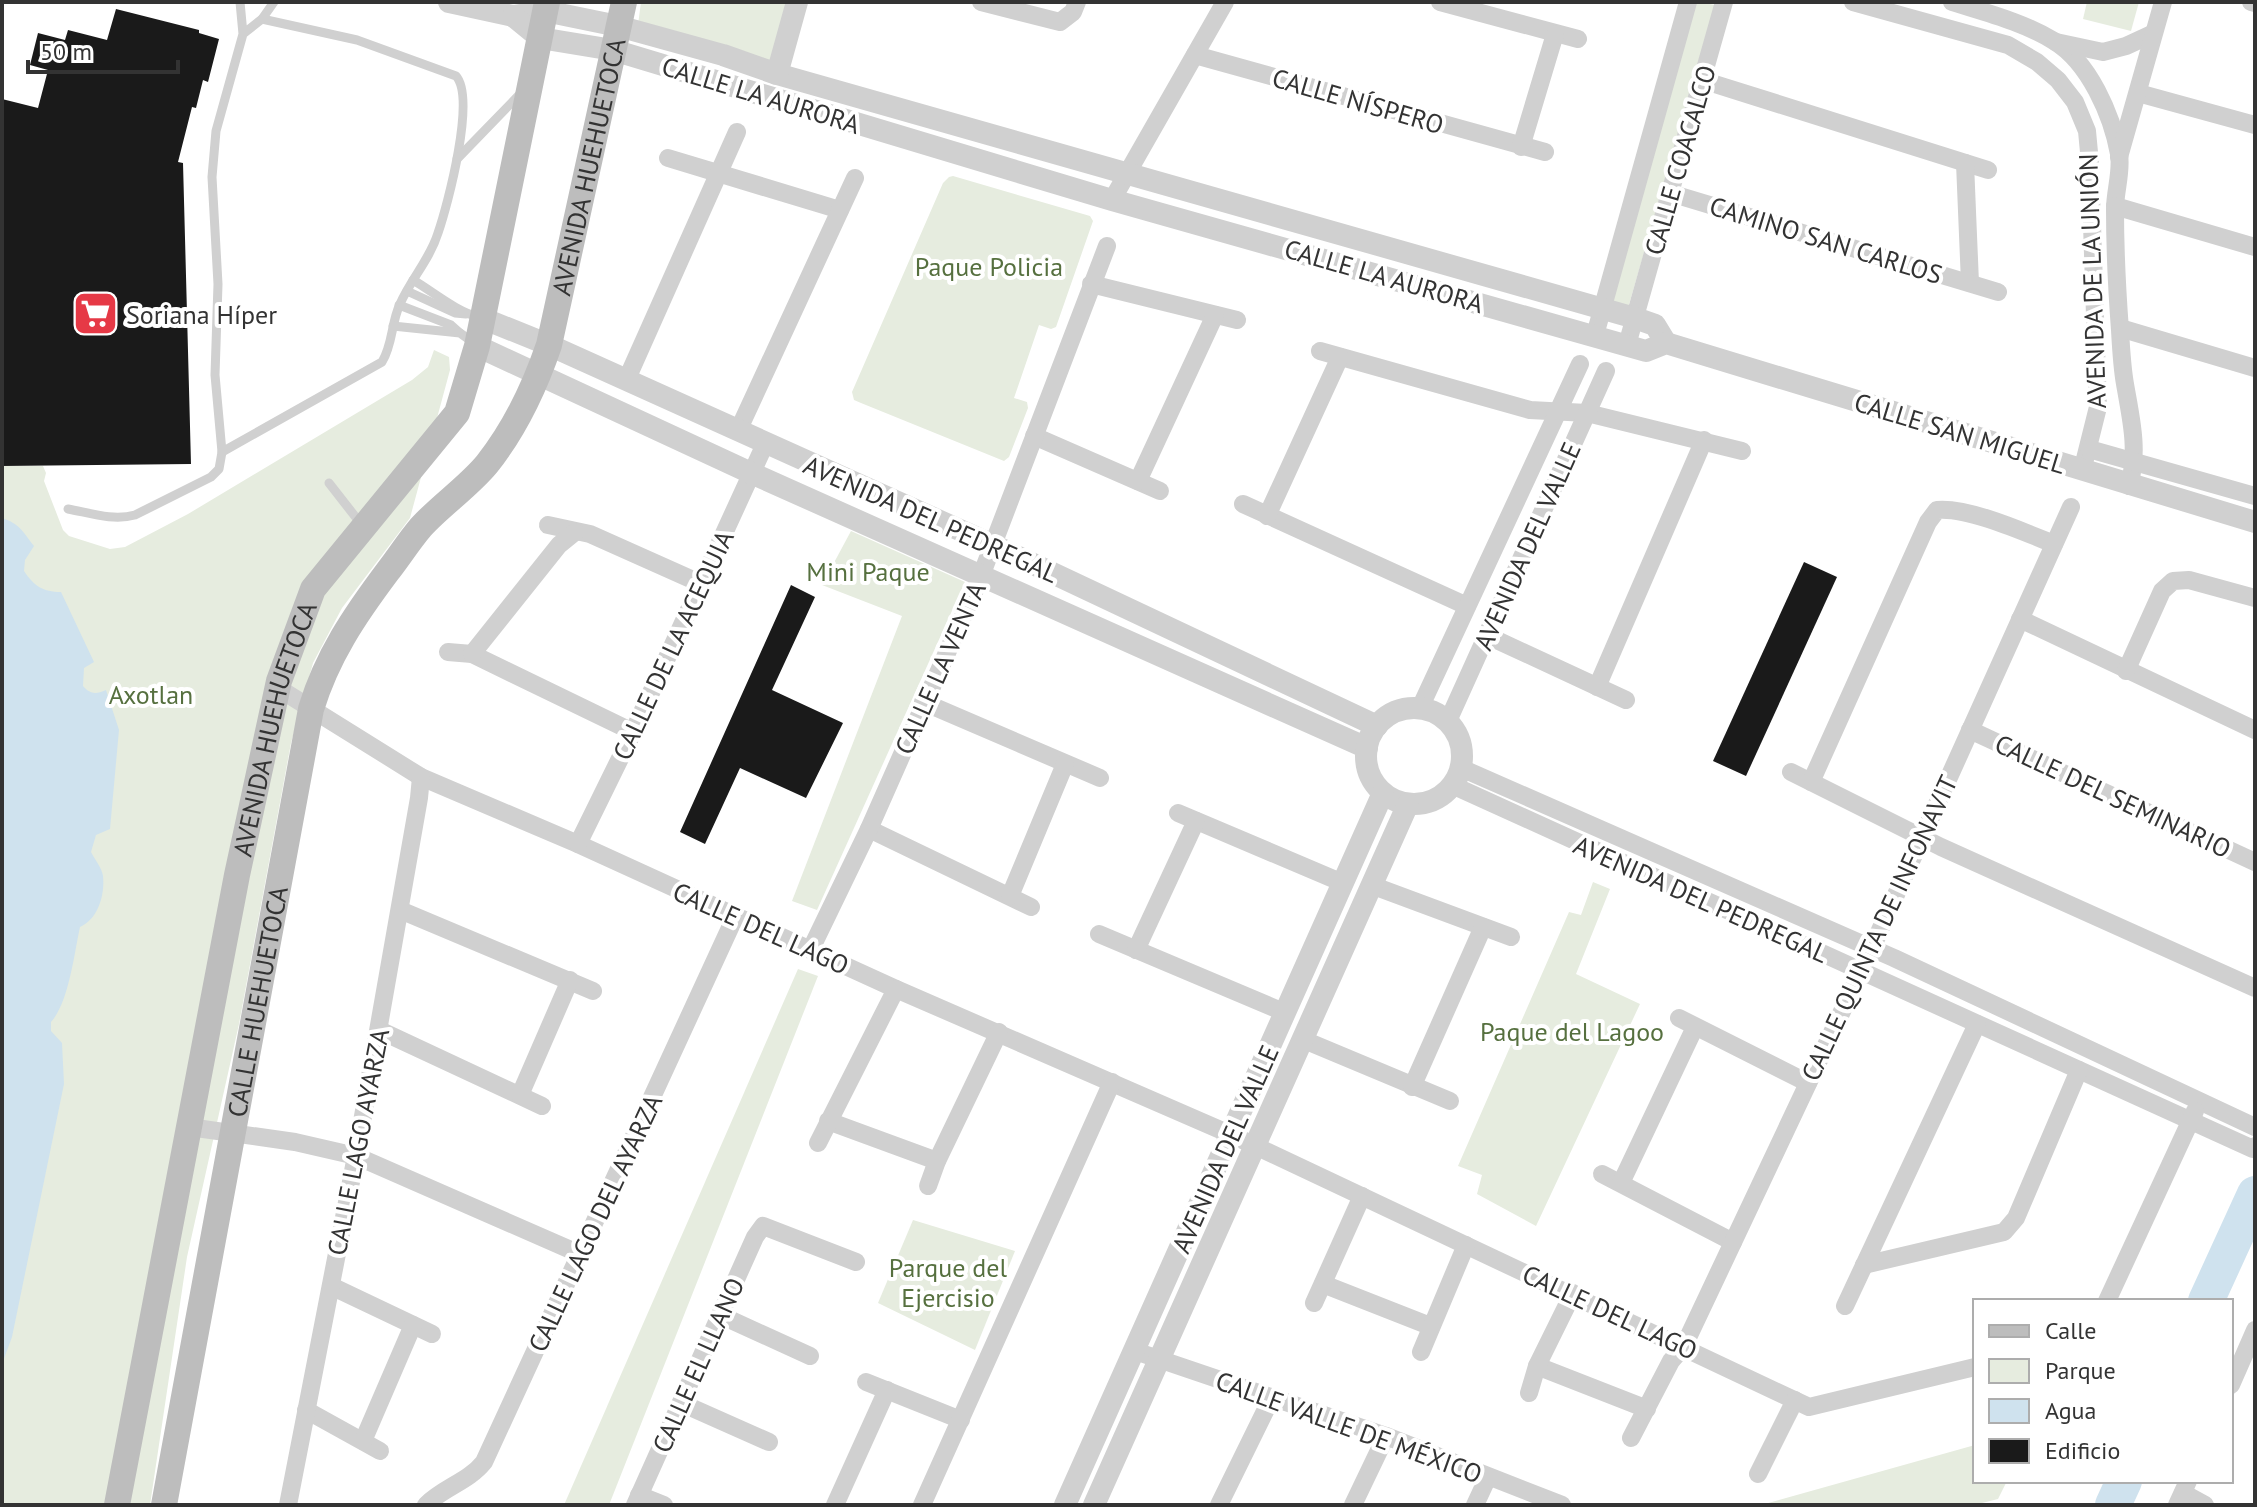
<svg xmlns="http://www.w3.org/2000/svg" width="2257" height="1507" font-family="'PT Sans',sans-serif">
  <rect width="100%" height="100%" fill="#fff"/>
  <g fill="#e6ecdf">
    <path d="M 641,2 L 792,2 L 775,65 L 638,25 Z"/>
    <path d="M 1696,2 L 1716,5 L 1628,308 L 1607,307 Z"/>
    <path d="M 2087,2 L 2139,2 L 2131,31 L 2083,19 Z"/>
    <path d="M 953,176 L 1090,216 L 1093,221 L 1056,327 L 1051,329 L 1039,325 L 1014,398 L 1027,402 L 1028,408 L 1009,457 L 1004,461 L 861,403 L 854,400 L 852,392 L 943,183 L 949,177 Z"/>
    <path d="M 434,350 L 449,357 L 450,370 L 410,518 L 342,608 L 313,663 L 291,743 L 239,1024 L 187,1257 L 150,1505 L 2,1505 L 2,466 L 43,466 L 46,473 L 44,481 L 63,530 L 69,536 L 110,549 L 125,547 L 188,514 L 412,380 L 428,367 Z"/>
    <path d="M 851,531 L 965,582 L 817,910 L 792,901 L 902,616 L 822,585 Z"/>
    <path d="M 1593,882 L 1610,889 L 1576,974 L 1640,1004 L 1536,1226 L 1477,1194 L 1482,1175 L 1458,1166 L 1569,912 L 1581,915 Z"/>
    <path d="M 798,969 L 818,976 L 609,1505 L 564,1505 Z"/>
    <path d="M 913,1220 L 1015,1251 L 975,1350 L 878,1303 Z"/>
    <path d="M 1975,1445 L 1975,1481 L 2007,1481 L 1998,1499 L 1974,1505 L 1761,1505 Z"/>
  </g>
  <path fill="#cfe2ee" d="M 2,518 C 20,524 23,532 34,546 L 25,560 L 24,571 C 34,586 43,592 61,592 L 94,662 L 84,668 L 83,686 C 91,695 96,694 106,690 L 119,730 L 110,829 L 96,835 L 91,852 C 95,860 102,868 103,876 C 105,895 98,919 80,927 C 74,954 69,1002 51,1022 L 51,1031 L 62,1043 L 64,1084 L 12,1337 L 2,1364 Z"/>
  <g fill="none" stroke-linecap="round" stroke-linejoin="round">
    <g stroke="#cfe2ee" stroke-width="36">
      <path d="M 2206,1301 L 2255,1194"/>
      <path d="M 2113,1505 L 2124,1481"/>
    </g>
  </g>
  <g fill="#1a1a1a">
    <path d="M 116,9 L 199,30 L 199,33 L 219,39 L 208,82 L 203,80 L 196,108 L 192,107 L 178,162 L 183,163 L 191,464 L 2,466 L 2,99 L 38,108 L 48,70 L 30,65 L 38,33 L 65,40 L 68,30 L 107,40 Z"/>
    <path d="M 1804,562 L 1837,577 L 1746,776 L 1713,761 Z"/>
    <path d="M 791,585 L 815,597 L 772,690 L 843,723 L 806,798 L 740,768 L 705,844 L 680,832 Z"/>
  </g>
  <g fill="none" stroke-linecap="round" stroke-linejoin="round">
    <g stroke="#d0d0d0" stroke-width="9">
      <path d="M 240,2 L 243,34 L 216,131 L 212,177 L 218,284 L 215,375 L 222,452 L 382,362 C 393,344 391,323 400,304 C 411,279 430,259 438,233 C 448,204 476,98 456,76 L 357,40 L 262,19 L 243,34"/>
      <path d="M 262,19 L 274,2"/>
      <path d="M 457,159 L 521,93"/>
      <path d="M 413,280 C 432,291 458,313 479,317"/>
      <path d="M 407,291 L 455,313 L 466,314"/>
      <path d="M 399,305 L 451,325 L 460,333"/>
      <path d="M 393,326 L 460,333 L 474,343"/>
      <path d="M 329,483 L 361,524"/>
      <path d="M 68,509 C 90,513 113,521 135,515 L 211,477 L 219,469 L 222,452"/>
    </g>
    <g stroke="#d0d0d0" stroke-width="18">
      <path d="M 981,2 L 1060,22 L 1073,12 L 1077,2"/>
      <path d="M 1440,2 L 1578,39"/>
      <path d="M 1853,2 L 2008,45 L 2037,62 L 2058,80 L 2075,102 L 2087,131 L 2090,163 L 2098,407 L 2082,471"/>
      <path d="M 1952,2 C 1987,13 2023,22 2054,41 C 2089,62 2112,115 2119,154 C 2122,171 2115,191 2115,209 C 2115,249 2117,290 2120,330 C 2121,348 2122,367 2125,384 C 2131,419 2139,450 2129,486"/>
      <path d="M 2251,2 L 2255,3"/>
      <path d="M 2056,42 L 2103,52 L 2126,46 L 2152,34"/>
      <path d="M 1195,55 L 1545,152"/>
      <path d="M 1702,80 L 1988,170"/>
      <path d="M 2138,93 L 2255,125"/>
      <path d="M 1521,147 L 1555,34"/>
      <path d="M 2119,157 L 2163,2"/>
      <path d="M 668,158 L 840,210"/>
      <path d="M 1965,163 L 1970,283"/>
      <path d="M 1670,193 L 1998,292"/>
      <path d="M 1112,200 L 1225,2"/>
      <path d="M 2115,206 L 2255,247"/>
      <path d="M 1091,284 L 1237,320"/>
      <path d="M 2120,328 L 2255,368"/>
      <path d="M 1595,335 L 1688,2"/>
      <path d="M 1627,345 L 1724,2"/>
      <path d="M 1320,351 L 1530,410 L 1587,413 L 1742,451"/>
      <path d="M 626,381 L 737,132"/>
      <path d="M 738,431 L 855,178"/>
      <path d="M 1034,436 L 1160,491"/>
      <path d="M 2089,449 L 2255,496"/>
      <path d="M 1138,481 L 1215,315"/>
      <path d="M 1243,504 L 1467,606"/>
      <path d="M 1267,516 L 1340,357"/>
      <path d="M 548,525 L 590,534 L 702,584"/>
      <path d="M 2020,619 L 2255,730"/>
      <path d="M 1488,636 L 1626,700"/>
      <path d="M 448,652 L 472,654 L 633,732"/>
      <path d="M 472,654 L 559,545 L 575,532"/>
      <path d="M 2126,671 L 2162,591 L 2173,581 L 2189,580 L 2255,598"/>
      <path d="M 1597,687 L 1704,440"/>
      <path d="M 278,688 L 421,777 L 578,844 L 896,989 L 1232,1135 L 1809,1407 L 1975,1367"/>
      <path d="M 923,702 L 1100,778"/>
      <path d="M 1420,708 L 1580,364"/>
      <path d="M 1448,721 L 1606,371"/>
      <path d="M 1970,730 L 2255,862"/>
      <path d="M 1461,768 L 1894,958 L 2255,1127"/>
      <path d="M 1791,772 L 1941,847 L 2255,988"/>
      <path d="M 1811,782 L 1928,522 L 1937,510 C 1968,507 2024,532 2054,544"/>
      <path d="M 1452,785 L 2253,1149 L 2255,1146"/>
      <path d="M 1178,813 L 1343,883"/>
      <path d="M 869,829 L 1031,907"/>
      <path d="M 578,844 L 633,732 L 765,444"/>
      <path d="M 1371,885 L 1511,937"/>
      <path d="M 1010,896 L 1065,764"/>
      <path d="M 400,910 L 593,991"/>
      <path d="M 1099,934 L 1286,1013"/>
      <path d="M 811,949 L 869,829 L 981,576 L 1107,246"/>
      <path d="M 1136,950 L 1196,821"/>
      <path d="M 1679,1018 L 1808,1083"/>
      <path d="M 379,1030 L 542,1106"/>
      <path d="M 1304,1040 L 1450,1101"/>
      <path d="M 1412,1087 L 1483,927"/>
      <path d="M 520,1095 L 570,980"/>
      <path d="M 828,1121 L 937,1161"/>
      <path d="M 189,1127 L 295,1142 L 356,1156 L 580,1254"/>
      <path d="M 818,1143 L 896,989"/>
      <path d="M 1602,1174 L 1733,1242"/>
      <path d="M 1621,1183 L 1695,1027"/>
      <path d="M 928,1186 L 937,1161 L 999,1032"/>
      <path d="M 1864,1265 L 2004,1232 L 2016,1218 L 2079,1070"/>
      <path d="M 1323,1284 L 1430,1326"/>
      <path d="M 331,1286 L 432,1334"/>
      <path d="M 2107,1301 L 2195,1111"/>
      <path d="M 1314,1303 L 1362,1196"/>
      <path d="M 1845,1306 L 1977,1024"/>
      <path d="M 720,1315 L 810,1356"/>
      <path d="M 1135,1351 L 1386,1436 L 1562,1505"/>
      <path d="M 1421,1352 L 1466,1245"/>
      <path d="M 1537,1366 L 1647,1409"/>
      <path d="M 866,1382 L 961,1420"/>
      <path d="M 2231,1385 L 2255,1330"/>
      <path d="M 1529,1393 L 1537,1366 L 1573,1293"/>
      <path d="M 681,1403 L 769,1442"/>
      <path d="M 306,1410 L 380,1451"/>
      <path d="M 1631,1438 L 1671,1361 L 1684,1346 L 1871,950 L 2071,507"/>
      <path d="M 363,1441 L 413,1325"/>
      <path d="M 1758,1474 L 1795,1400"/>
      <path d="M 2183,1493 L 2205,1505"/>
      <path d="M 639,1495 L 664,1505"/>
      <path d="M 288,1505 L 356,1156 L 419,798 L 421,777"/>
      <path d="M 426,1505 C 444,1487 468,1482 484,1462 L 735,917"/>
      <path d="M 635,1505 L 755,1237 L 763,1226 L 856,1262"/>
      <path d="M 835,1505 L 887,1390"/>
      <path d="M 922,1505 L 1112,1082"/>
      <path d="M 1219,1505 L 1272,1397"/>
      <path d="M 1353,1505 L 1386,1436"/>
      <path d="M 1475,1505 L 1488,1477"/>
      <path d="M 2177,1505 L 2188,1481"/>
    </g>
    <g stroke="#d0d0d0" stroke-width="22">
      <path d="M 449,2 L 513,16 L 545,11 L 618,26 L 723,55 L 777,74 L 1635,318 L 1655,325 L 1666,343"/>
      <path d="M 513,16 L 540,38 L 613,50 L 1112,200 L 1646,351 L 1666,343 L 2255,522"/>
      <path d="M 777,74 L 797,2"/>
      <path d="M 482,318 L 549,345 L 993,545 L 1377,726"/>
      <path d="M 477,346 L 751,473 L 1367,748"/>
      <circle cx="1414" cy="756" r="48"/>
      <path d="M 1065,1505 L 1383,793"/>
      <path d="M 1094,1505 L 1408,804"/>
    </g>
    <g stroke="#bdbdbd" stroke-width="26">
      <path id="s1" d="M 117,1505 L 237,875 L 279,681 L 313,589 L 457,413 L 477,346 L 547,2"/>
      <path id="s2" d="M 164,1505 L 311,709 C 327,656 355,615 388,571 C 399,557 409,541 421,527 C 441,505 468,487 487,464 C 514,430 535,386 549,345 L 624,2"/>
    </g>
  </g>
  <defs>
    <symbol id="supermarket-square" viewBox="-11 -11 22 22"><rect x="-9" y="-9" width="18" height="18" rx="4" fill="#e63946" stroke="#fff"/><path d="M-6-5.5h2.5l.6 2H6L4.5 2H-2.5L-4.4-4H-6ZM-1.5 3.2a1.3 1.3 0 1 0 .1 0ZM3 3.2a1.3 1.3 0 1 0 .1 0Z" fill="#fff"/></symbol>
  </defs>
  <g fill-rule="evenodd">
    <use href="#supermarket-square" x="70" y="288" width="51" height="51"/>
  </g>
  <g text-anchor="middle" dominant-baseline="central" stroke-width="8" stroke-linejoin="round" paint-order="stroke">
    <g font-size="26" fill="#333" stroke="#fff">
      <text transform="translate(761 95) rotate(17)">CALLE LA AURORA</text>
      <text transform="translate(1358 101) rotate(16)">CALLE NÍSPERO</text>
      <text transform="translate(1680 160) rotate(-74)">CALLE COACALCO</text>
      <text stroke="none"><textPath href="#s2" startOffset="1432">AVENIDA HUEHUETOCA</textPath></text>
      <text transform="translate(1826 240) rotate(17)">CAMINO SAN CARLOS</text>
      <text transform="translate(1384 276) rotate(16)">CALLE LA AURORA</text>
      <text transform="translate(2092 281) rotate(-92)">AVENIDA DE LA UNIÓN</text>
      <text transform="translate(1960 433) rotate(17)">CALLE SAN MIGUEL</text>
      <text transform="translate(931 519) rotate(24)">AVENIDA DEL PEDREGAL</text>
      <text transform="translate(1527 546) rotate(-66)">AVENIDA DEL VALLE</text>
      <text transform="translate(673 645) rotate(-65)">CALLE DE LA ACEQUIA</text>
      <text transform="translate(940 668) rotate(-66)">CALLE LA VENTA</text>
      <text stroke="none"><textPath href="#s1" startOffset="792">AVENIDA HUEHUETOCA</textPath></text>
      <text transform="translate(2113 796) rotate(25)">CALLE DEL SEMINARIO</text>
      <text transform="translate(1701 899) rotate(24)">AVENIDA DEL PEDREGAL</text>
      <text transform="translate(761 928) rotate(24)">CALLE DEL LAGO</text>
      <text transform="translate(1879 928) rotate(-65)">CALLE QUINTA DE INFONAVIT</text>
      <text stroke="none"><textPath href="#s2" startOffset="512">CALLE HUEHUETOCA</textPath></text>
      <text transform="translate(358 1142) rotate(-79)">CALLE LAGO AYARZA</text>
      <text transform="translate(1225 1149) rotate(-66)">AVENIDA DEL VALLE</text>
      <text transform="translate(595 1223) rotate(-65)">CALLE LAGO DEL AYARZA</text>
      <text transform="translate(1610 1312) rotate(25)">CALLE DEL LAGO</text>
      <text transform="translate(698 1365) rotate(-66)">CALLE EL LLANO</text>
      <text transform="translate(1349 1427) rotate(20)">CALLE VALLE DE MÉXICO</text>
    </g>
    <g font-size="26" fill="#56703f" stroke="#fff">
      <text x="989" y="266">Paque Policia</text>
      <text x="868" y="571">Mini Paque</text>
      <text x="151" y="694">Axotlan</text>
      <text x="1572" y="1031">Paque del Lagoo</text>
      <text x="948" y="1267">Parque del<tspan x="948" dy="30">Ejercisio</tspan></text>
    </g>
    <g font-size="26" fill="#333" stroke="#fff" text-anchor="start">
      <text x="126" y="314">Soriana Híper</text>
    </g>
  </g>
  <rect width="2257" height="1507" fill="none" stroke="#333333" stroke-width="8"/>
  <rect x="1973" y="1299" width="260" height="184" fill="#ffffff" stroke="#adadad" stroke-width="2"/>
  <rect x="1989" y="1325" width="40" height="12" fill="#bdbdbd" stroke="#adadad" stroke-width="2"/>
  <text x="2045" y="1339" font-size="24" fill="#333333">Calle</text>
  <rect x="1989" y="1359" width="40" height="24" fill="#e6ecdf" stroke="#adadad" stroke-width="2"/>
  <text x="2045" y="1379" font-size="24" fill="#333333">Parque</text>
  <rect x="1989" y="1399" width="40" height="24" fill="#cfe2ee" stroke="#adadad" stroke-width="2"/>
  <text x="2045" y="1419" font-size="24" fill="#333333">Agua</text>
  <rect x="1989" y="1439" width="40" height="24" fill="#1a1a1a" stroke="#adadad" stroke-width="2"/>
  <text x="2045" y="1459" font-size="24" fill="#333333">Edificio</text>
  <path d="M28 60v12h150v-12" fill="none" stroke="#333333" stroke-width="4"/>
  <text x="40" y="60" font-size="24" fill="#333333" stroke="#ffffff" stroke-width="6" paint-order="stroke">50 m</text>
</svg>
